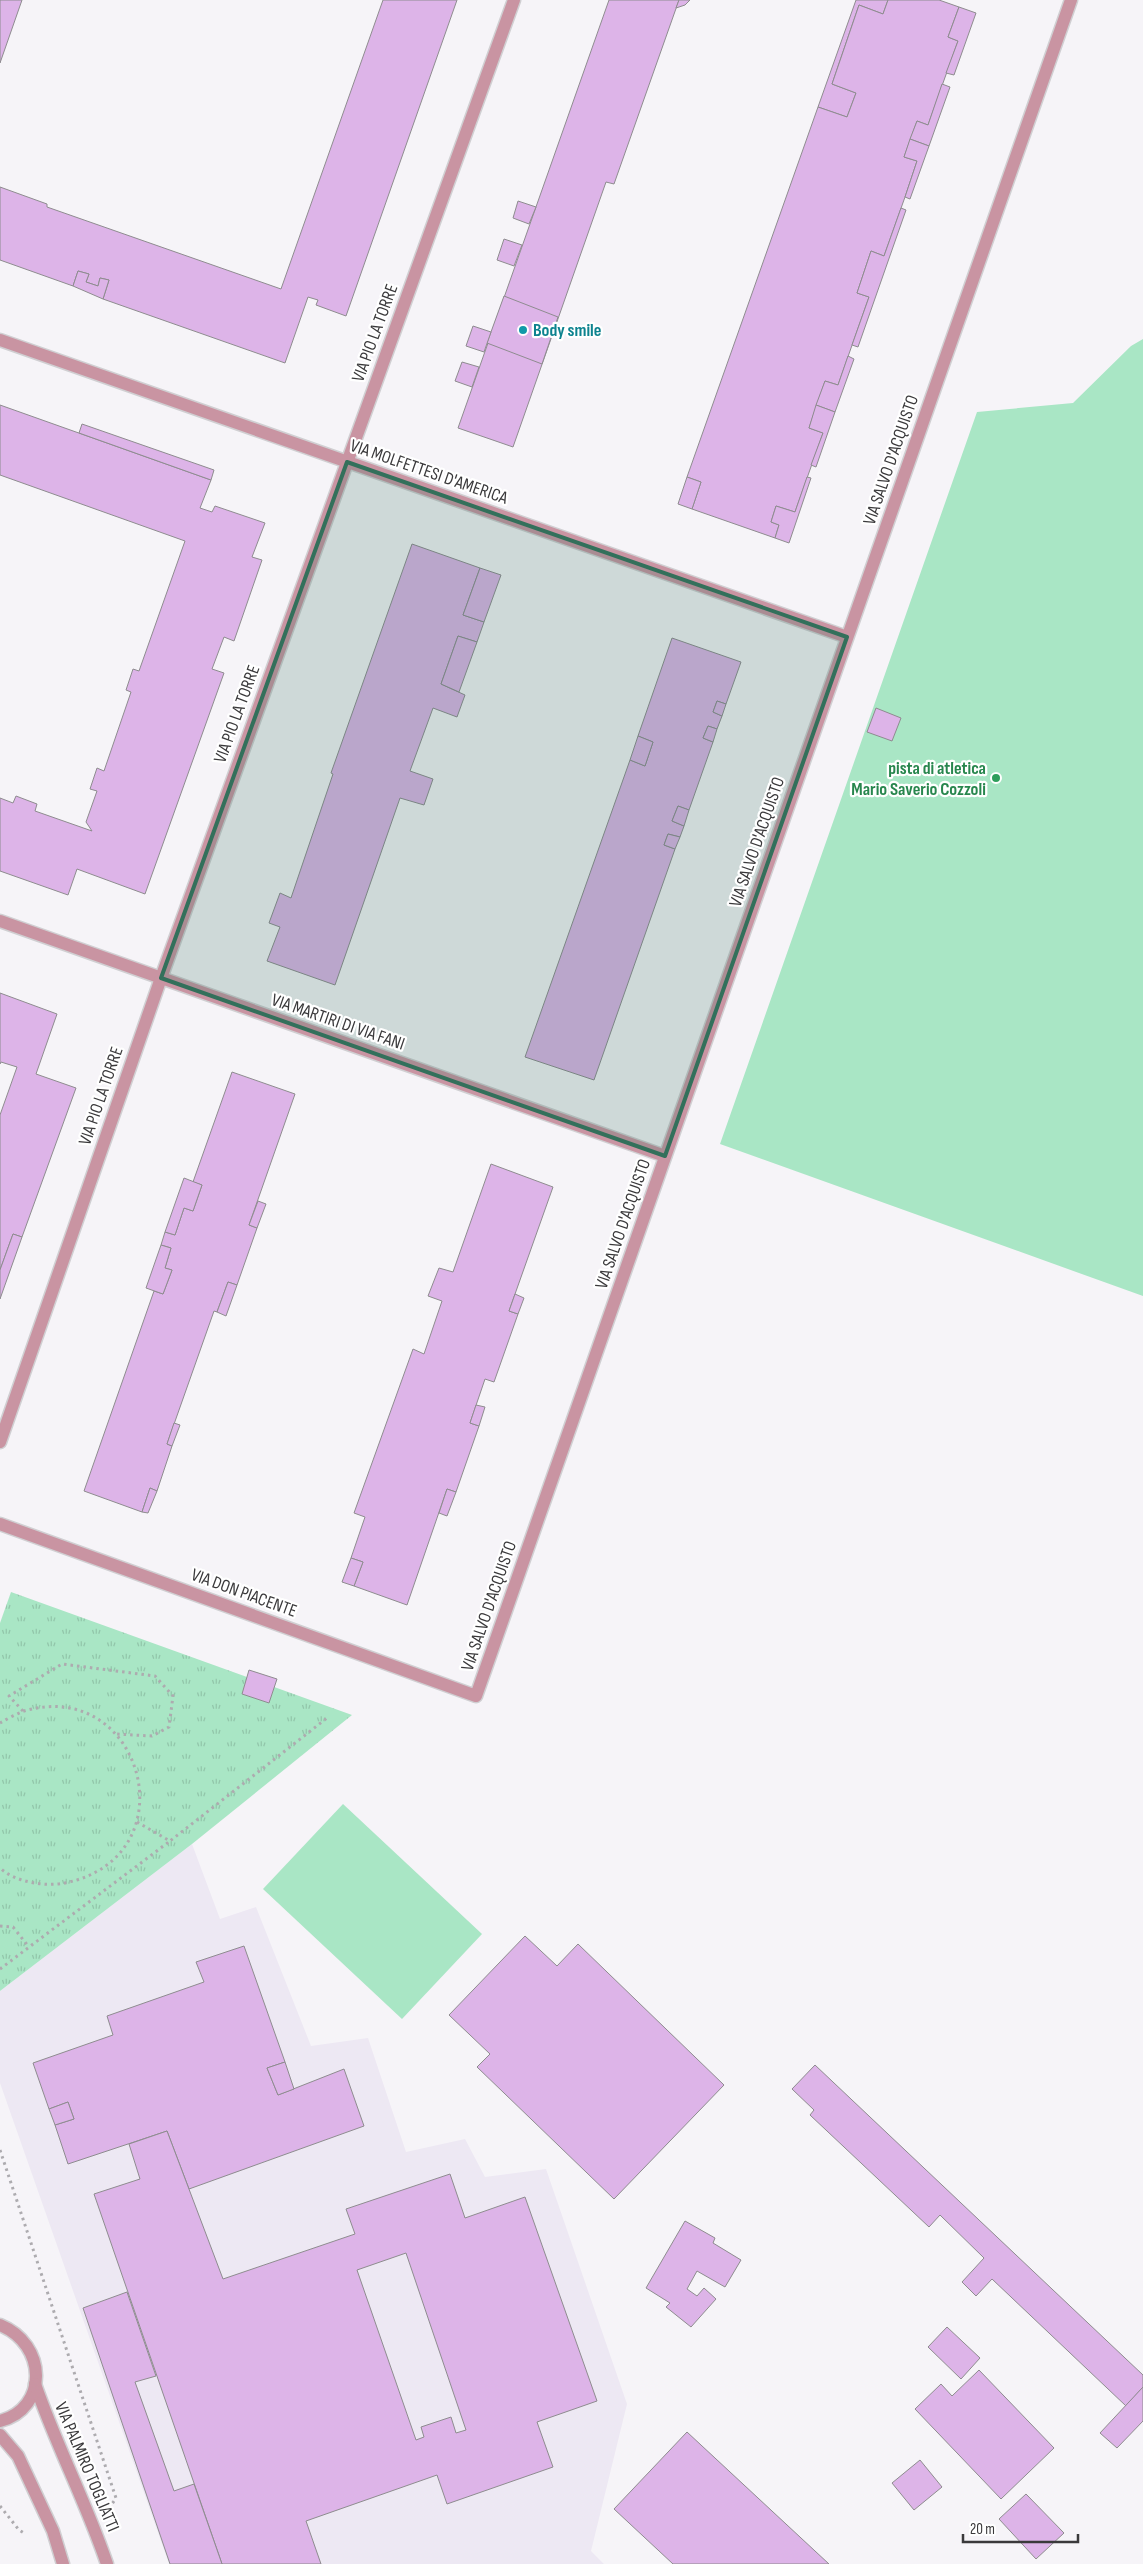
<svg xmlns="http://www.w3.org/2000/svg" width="1143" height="2564" font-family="'Sofia Sans Condensed',sans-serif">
  <defs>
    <pattern id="park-tufts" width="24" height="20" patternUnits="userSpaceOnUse" patternTransform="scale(1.25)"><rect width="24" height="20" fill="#a9e6c5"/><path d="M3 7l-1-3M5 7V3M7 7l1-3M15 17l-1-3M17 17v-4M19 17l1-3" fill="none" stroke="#92c6aa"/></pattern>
  </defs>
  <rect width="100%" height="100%" fill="#f6f4f8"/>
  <path fill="#ede8f3" d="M 192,1844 L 220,1919 L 256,1907 L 311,2046 L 368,2038 L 406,2152 L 465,2139 L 485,2177 L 546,2169 L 627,2404 L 591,2551 L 604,2564 L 169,2564 L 0,2083 L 0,1991 Z"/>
  <g fill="#a9e6c5">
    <path d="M 1143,339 L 1143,1296 L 720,1144 L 977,412 L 1073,403 L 1131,346 Z"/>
    <path d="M 343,1804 L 482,1934 L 402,2019 L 263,1889 Z"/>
  </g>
  <path fill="url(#park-tufts)" d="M 11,1592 L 352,1715 L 192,1844 L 0,1991 L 0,1623 Z"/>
  <g fill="#ddb4e8" stroke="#8e8c8f" fill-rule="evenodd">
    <path d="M 0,0 L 22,0 L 0,63 Z"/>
    <path d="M 383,0 L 457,0 L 346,316 L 316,305 L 318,300 L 308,297 L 285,363 L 103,299 L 109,280 L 100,278 L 98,286 L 86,282 L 89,274 L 78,271 L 73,286 L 0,260 L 0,187 L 47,204 L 47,207 L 281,289 Z"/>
    <path d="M 609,0 L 679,0 L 614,184 L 606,182 L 513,447 L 458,428 Z"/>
    <path d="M 679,0 L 690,0 L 685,5 L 676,8 Z"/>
    <path d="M 856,0 L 888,0 L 883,14 L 859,5 L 832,84 L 856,93 L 847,117 L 818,107 Z"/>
    <path d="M 888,0 L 939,0 L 959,7 L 948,37 L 958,41 L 928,125 L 917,121 L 904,157 L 917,161 L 905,197 L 884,256 L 871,251 L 857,293 L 869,297 L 838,385 L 825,381 L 809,428 L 823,433 L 795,512 L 776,506 L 771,522 L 779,525 L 775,538 L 692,509 L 701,482 L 687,477 L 818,107 L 847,117 L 856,93 L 832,84 L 859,5 L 883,14 Z"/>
    <path d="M 959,7 L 976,13 L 954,75 L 946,73 L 958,41 L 948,37 Z"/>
    <path d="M 942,84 L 950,87 L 929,146 L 910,139 L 917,121 L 928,125 Z"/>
    <path d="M 910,139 L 929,146 L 910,199 L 905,197 L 917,161 L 904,157 Z"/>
    <path d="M 518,201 L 536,207 L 529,224 L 513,218 Z"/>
    <path d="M 901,208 L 906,210 L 858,347 L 852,345 L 869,297 L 857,293 L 871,251 L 884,256 Z"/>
    <path d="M 504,239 L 522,245 L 514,266 L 497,260 Z"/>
    <path d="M 78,271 L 89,274 L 86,282 L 98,286 L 100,278 L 109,280 L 103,299 L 73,286 Z"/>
    <path d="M 504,296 L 558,317 L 542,364 L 487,343 Z"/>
    <path d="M 473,326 L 491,332 L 484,352 L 466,346 Z"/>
    <path d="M 848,356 L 854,359 L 835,412 L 816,405 L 825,381 L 838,385 Z"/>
    <path d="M 462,362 L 479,367 L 472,387 L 455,381 Z"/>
    <path d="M 0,405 L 211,480 L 200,508 L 212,512 L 215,506 L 265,523 L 252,557 L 262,560 L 234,641 L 224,637 L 212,669 L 224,673 L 145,894 L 77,869 L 68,895 L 0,871 L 0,798 L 13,803 L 16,796 L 37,804 L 35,811 L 92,831 L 86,822 L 97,791 L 90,789 L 97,768 L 104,771 L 131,692 L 126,690 L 133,669 L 139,671 L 185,541 L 0,475 Z"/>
    <path d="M 816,405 L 835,412 L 816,467 L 811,465 L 823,433 L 809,428 Z"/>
    <path d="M 82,424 L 214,470 L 211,480 L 79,433 Z"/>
    <path d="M 687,477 L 701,482 L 692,509 L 678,504 Z"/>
    <path d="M 807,477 L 811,478 L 789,543 L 775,538 L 779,525 L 771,522 L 776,506 L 795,512 Z"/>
    <path d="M 412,544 L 480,568 L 463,615 L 484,622 L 477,642 L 458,636 L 441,684 L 465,695 L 457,717 L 433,708 L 410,771 L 433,779 L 424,805 L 400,798 L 335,985 L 267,961 L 280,927 L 269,923 L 280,893 L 291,898 L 333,774 L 331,773 Z"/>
    <path d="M 480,568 L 501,575 L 484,622 L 463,615 Z"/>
    <path d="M 458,636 L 477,642 L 459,692 L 441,684 Z"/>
    <path d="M 672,638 L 741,662 L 726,704 L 717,701 L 713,712 L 722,716 L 717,729 L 708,726 L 703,738 L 713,742 L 689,810 L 678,806 L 672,821 L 684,826 L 680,837 L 668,834 L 664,845 L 675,849 L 594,1080 L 525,1057 L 630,760 L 645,766 L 653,742 L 638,736 Z"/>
    <path d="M 717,701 L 726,704 L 722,716 L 713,712 Z"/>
    <path d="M 876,708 L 901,718 L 892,741 L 867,732 Z"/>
    <path d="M 708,726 L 717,729 L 713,742 L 703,738 Z"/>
    <path d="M 638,736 L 653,742 L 645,766 L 630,760 Z"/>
    <path d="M 678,806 L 689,810 L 684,826 L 672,821 Z"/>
    <path d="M 668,834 L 680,837 L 675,849 L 664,845 Z"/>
    <path d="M 0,993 L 57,1014 L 36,1074 L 76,1088 L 22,1237 L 13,1234 L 0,1270 L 0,1115 L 17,1067 L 1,1062 L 0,1064 Z"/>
    <path d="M 232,1072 L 295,1094 L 249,1225 L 257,1228 L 237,1285 L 228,1282 L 217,1312 L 214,1311 L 167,1444 L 172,1446 L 157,1491 L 150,1488 L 142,1512 L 84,1491 L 154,1291 L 163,1294 L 172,1270 L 165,1268 L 171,1248 L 161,1245 L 165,1232 L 175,1235 L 184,1208 L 193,1211 L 202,1185 L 193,1182 Z"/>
    <path d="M 491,1164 L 553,1187 L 509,1311 L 518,1314 L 494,1382 L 485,1379 L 470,1423 L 479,1426 L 456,1492 L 447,1489 L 407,1605 L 354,1586 L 363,1562 L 351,1558 L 365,1517 L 354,1513 L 413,1349 L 424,1354 L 442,1301 L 428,1296 L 439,1268 L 453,1272 Z"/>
    <path d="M 184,1178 L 202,1185 L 193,1211 L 184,1208 L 175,1235 L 165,1232 Z"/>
    <path d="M 258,1201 L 266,1204 L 257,1228 L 249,1225 Z"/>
    <path d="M 13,1234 L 22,1237 L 0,1299 L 0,1270 Z"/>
    <path d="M 161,1245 L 171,1248 L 165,1268 L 172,1270 L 163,1294 L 146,1288 Z"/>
    <path d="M 228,1282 L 237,1285 L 226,1316 L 217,1312 Z"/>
    <path d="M 515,1294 L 524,1298 L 518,1314 L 509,1311 Z"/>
    <path d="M 476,1405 L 485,1407 L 479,1426 L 470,1423 Z"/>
    <path d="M 174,1423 L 180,1425 L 172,1446 L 167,1444 Z"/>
    <path d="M 150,1488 L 157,1491 L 148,1513 L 142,1512 Z"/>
    <path d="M 447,1489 L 456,1492 L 447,1516 L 439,1513 Z"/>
    <path d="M 351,1558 L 363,1562 L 354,1586 L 342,1582 Z"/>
    <path d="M 249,1670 L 277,1679 L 269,1703 L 242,1694 Z"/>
    <path d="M 525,1936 L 557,1966 L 578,1944 L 724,2085 L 614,2199 L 477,2067 L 490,2054 L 449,2015 Z"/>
    <path d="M 244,1946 L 285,2062 L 267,2068 L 278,2095 L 344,2069 L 364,2126 L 189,2189 L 167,2131 L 68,2164 L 55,2125 L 74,2119 L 68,2102 L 49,2109 L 33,2063 L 113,2035 L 107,2016 L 204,1982 L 196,1962 Z"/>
    <path d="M 285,2062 L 294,2089 L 278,2095 L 267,2068 Z"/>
    <path d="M 815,2065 L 1143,2375 L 1143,2387 L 1126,2406 L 992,2279 L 976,2296 L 962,2282 L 984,2258 L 940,2215 L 929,2227 L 810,2115 L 814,2110 L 792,2089 Z"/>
    <path d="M 68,2102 L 74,2119 L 55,2125 L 49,2109 Z"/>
    <path d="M 167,2131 L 223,2279 L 355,2234 L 346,2209 L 450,2174 L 465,2218 L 525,2197 L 597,2401 L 537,2422 L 553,2467 L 447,2504 L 437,2475 L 306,2521 L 321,2564 L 222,2564 L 94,2194 L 140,2179 L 129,2144 ZM 406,2253 L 466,2430 L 456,2433 L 451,2417 L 421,2427 L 424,2437 L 416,2440 L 357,2270 Z"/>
    <path d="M 685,2221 L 715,2238 L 713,2243 L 741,2260 L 725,2287 L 697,2271 L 687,2289 L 697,2296 L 704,2288 L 716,2299 L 691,2327 L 666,2307 L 670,2303 L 646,2288 Z"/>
    <path d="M 127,2292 L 156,2376 L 135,2382 L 174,2491 L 194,2484 L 222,2564 L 170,2564 L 83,2308 Z"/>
    <path d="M 947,2327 L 980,2358 L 961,2379 L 928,2347 Z"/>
    <path d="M 979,2370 L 1054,2448 L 1001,2499 L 915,2409 L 941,2384 L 952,2396 Z"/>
    <path d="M 1143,2387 L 1143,2421 L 1117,2448 L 1100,2433 Z"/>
    <path d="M 687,2432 L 829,2564 L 673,2564 L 614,2509 Z"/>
    <path d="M 920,2460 L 942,2487 L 914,2510 L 892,2483 Z"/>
    <path d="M 1026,2494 L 1064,2533 L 1036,2559 L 999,2519 Z"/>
  </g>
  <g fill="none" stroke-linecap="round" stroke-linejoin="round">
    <defs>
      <g id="minor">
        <path d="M 0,340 L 847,637"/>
        <path d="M 0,921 L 665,1156"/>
        <path d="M 0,1442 L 161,978 L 514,0"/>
        <path d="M 0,1524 L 476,1696 L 1071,0"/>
        <path d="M 0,2325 C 47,2344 49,2408 0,2421"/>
        <path d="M 35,2384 C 56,2445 86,2502 107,2564"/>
        <path d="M 0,2435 L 18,2456 L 53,2531 L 63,2564"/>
      </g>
    </defs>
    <use href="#minor" stroke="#d0cfd2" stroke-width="15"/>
    <g stroke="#adabaf" stroke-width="3" stroke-dasharray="2.5 4" stroke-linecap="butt">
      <path d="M 23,1711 L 9,1696 L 62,1664 L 155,1676 L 173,1696 L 169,1727 L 152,1736 L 115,1734"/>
      <path d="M 0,1723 C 7,1719 16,1714 24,1711 C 143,1676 192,1857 65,1883 C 45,1887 15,1882 0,1868"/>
      <path d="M 137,1822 L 170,1841 L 327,1718"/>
      <path d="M 0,1926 L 13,1927 L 29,1947"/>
      <path d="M 0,1969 L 170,1841"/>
      <path d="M 0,2150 L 116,2498 L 112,2504"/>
      <path d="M 0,2506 L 19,2530 L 24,2533"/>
    </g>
    <use href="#minor" stroke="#c994a2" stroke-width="12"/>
  </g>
  <path fill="#33705b" fill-opacity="0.2" stroke="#33705b" stroke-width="4" stroke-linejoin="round" d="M 347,462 L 847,637 L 665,1156 L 161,978 Z"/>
  <circle fill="#0f9aa8" stroke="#fff" stroke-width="2" cx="523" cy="330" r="5"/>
  <circle fill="#2e9e5b" stroke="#fff" stroke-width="2" cx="996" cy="778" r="5"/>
  <g text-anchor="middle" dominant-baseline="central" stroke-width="4.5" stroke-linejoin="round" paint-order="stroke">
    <g font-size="18" font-weight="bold" fill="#0d838f" stroke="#fff" text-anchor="start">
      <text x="533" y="330">Body smile</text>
    </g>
    <g font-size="18" fill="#3a393b" stroke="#fff">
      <text transform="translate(375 333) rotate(-70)">VIA PIO LA TORRE</text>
      <text transform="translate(891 460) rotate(-71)">VIA SALVO D'ACQUISTO</text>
      <text transform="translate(429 472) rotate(19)">VIA MOLFETTESI D'AMERICA</text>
      <text transform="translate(237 714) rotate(-70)">VIA PIO LA TORRE</text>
      <text transform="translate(757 842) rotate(-71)">VIA SALVO D'ACQUISTO</text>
      <text transform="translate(338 1022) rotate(19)">VIA MARTIRI DI VIA FANI</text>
      <text transform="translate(101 1096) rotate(-71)">VIA PIO LA TORRE</text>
      <text transform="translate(623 1224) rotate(-71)">VIA SALVO D'ACQUISTO</text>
      <text transform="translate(244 1593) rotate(20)">VIA DON PIACENTE</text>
      <text transform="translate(489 1606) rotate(-71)">VIA SALVO D'ACQUISTO</text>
      <text transform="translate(87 2467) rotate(67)">VIA PALMIRO TOGLIATTI</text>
    </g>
    <g font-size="18" font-weight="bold" fill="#27864d" stroke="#fff" text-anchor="end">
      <text x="986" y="768">pista di atletica<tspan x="986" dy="21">Mario Saverio Cozzoli</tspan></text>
    </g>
  </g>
  <path d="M963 2534v8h115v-8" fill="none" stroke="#3a393b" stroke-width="2.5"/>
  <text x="970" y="2534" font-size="15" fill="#3a393b" stroke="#ffffff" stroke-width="4" paint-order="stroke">20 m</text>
</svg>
